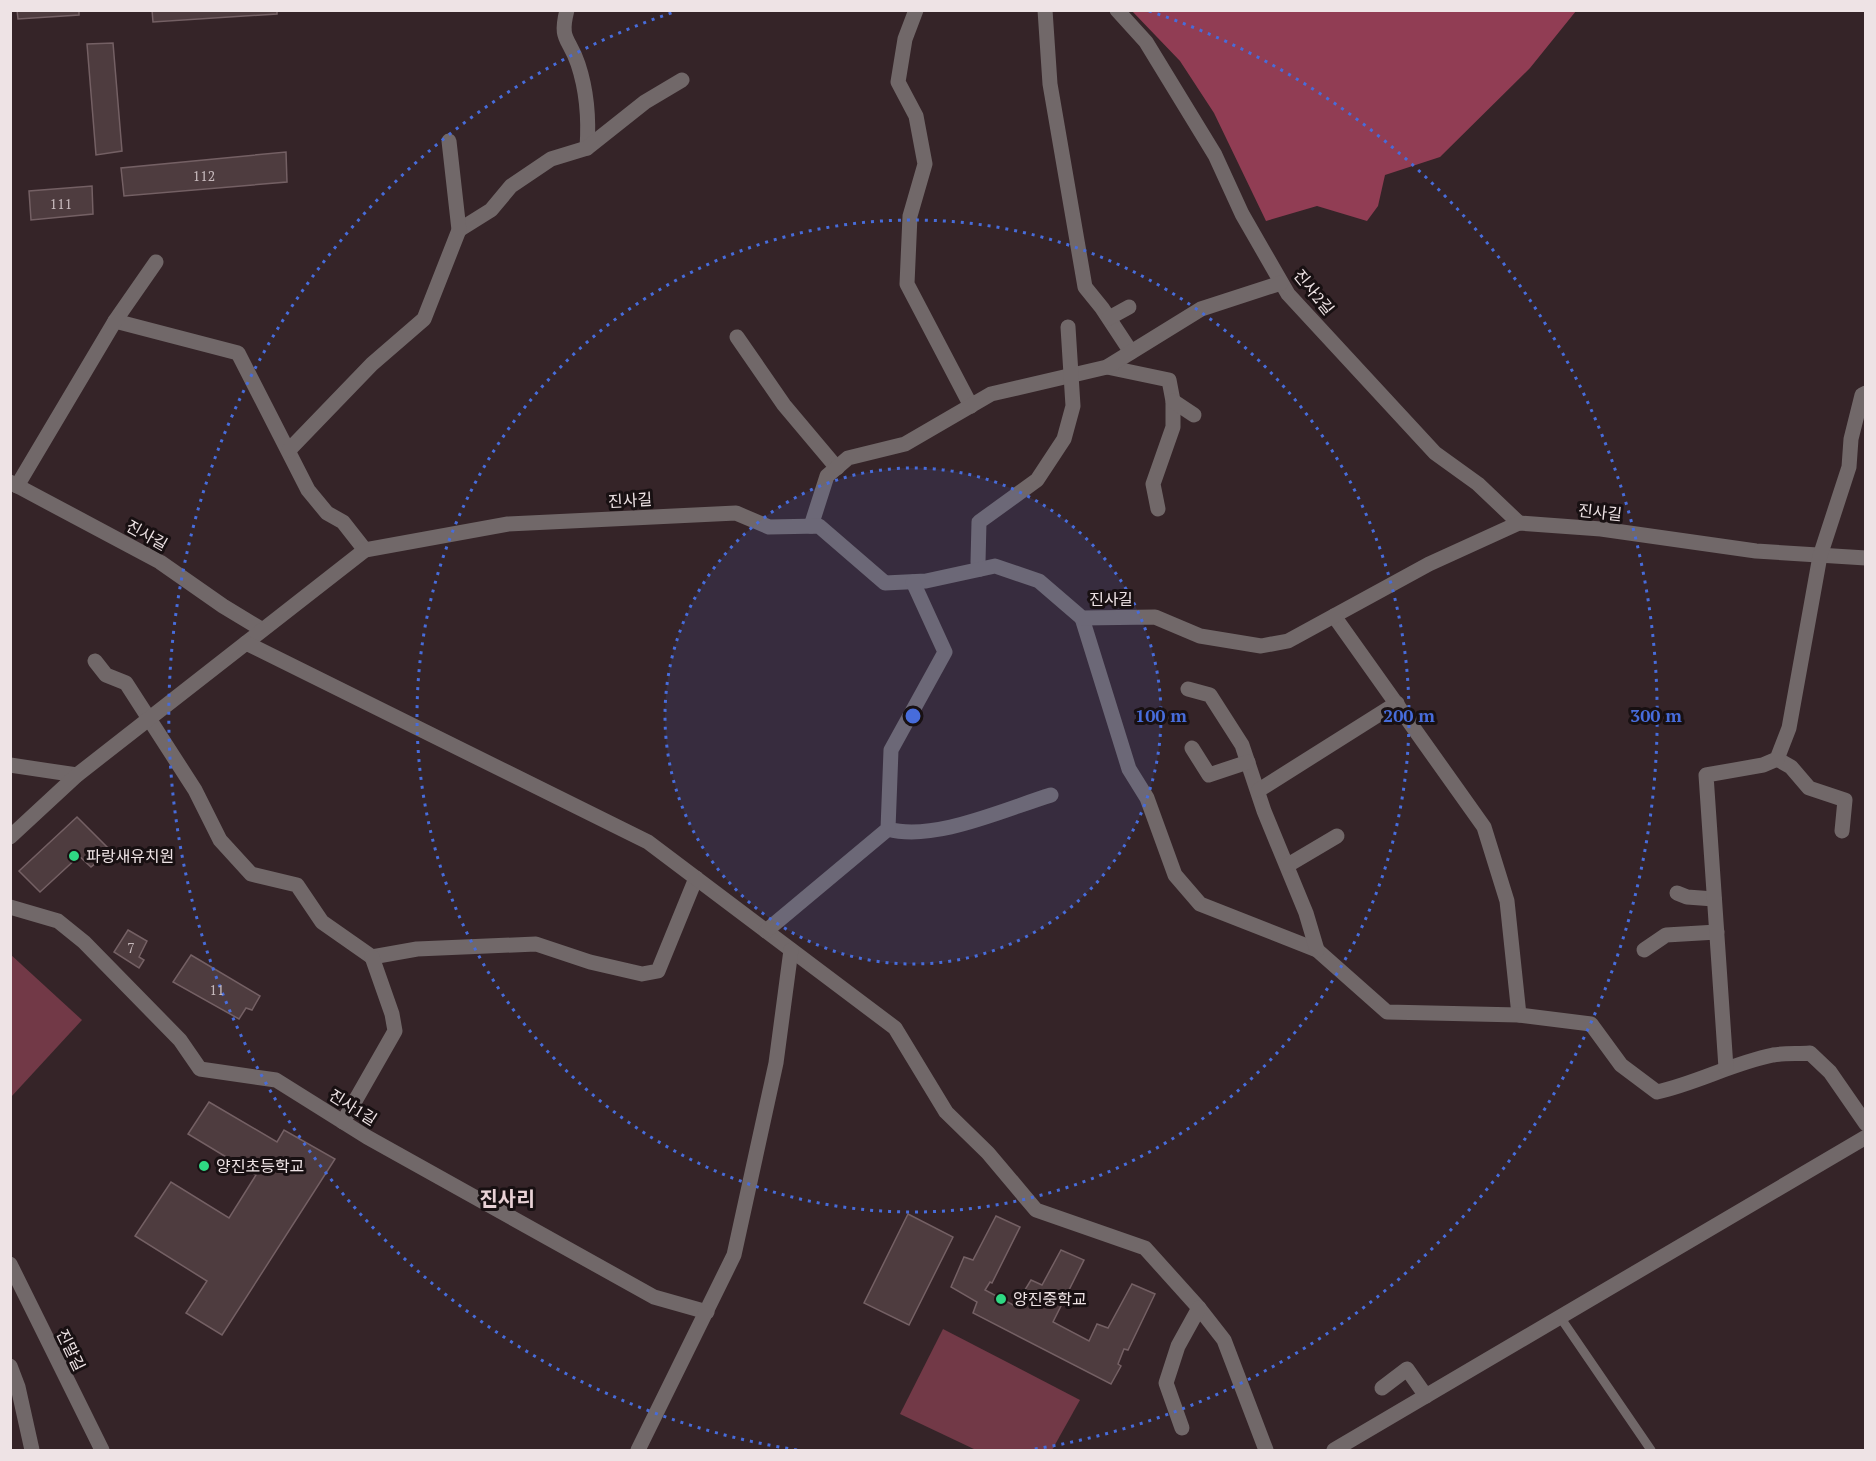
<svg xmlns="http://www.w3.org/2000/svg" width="1876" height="1461" font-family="'PT Serif','Noto Sans KR',serif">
  <rect width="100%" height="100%" fill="#352428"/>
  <g fill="#723947">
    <path d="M 10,954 L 82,1020 L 11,1097 L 10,1097 Z"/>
    <path d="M 943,1329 L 1080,1400 L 1052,1450 L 976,1450 L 900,1414 Z"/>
  </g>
  <path fill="#913d54" d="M 1132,11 L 1576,11 L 1530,68 L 1440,157 L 1385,175 L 1378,206 L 1367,221 L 1317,206 L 1266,221 L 1214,113 L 1180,61 Z"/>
  <g fill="#4e3c3f" stroke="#746064" stroke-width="1.5">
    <path d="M 17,10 L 79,10 L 79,15 L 18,19 Z"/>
    <path d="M 152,10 L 277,10 L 277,14 L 153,22 Z"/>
    <path d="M 113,43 L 122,151 L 96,155 L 87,44 Z"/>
    <path d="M 286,152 L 287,182 L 124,196 L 121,168 Z"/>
    <path d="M 92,186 L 93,214 L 31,220 L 29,191 Z"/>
    <path d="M 77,817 L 111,851 L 91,867 L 79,856 L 40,892 L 19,871 Z"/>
    <path d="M 128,930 L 147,941 L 139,957 L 144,960 L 139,968 L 114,952 Z"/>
    <path d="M 191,955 L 260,996 L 252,1010 L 246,1008 L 239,1019 L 173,982 Z"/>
    <path d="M 209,1102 L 277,1142 L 284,1130 L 335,1159 L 222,1335 L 186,1313 L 207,1281 L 135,1236 L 171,1182 L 229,1218 L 256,1175 L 188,1134 Z"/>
    <path d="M 908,1214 L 953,1237 L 909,1325 L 864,1303 Z"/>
    <path d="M 996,1216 L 1020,1227 L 992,1283 L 990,1282 L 985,1290 L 1015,1306 L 1031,1280 L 1042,1285 L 1061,1250 L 1084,1260 L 1053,1322 L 1089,1341 L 1097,1324 L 1108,1328 L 1132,1284 L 1155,1294 L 1128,1350 L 1124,1349 L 1118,1364 L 1121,1366 L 1111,1384 L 973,1313 L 977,1302 L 951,1287 L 964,1257 L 973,1260 Z"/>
  </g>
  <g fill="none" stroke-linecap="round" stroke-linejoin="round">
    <path stroke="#716869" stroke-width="9" d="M 1560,1317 L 1651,1450"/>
    <g stroke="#716869" stroke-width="15">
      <path d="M 567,10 C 559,41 569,37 578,64 C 587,91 589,120 587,148"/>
      <path d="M 916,10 L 905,39 L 898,82 L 916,116 L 925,164 L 910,216 L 907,284 L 971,406"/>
      <path d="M 1045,10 L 1050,84 L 1085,287 L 1102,308 L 1131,352"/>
      <path d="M 1117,10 L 1146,42 L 1215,155 L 1242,214 L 1288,294 L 1435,453 L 1478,484 L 1519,523"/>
      <path d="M 459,230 L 491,210 L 511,186 L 551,159 L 587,148 L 645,102 L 682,80"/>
      <path d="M 1109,318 L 1129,307"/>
      <path d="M 115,321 L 238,353 L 308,490 L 327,513 L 343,522 L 365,550"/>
      <path d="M 737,337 L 784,405 L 837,468"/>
      <path d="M 1107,367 L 1169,380 L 1173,401 L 1173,427 L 1153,484 L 1158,509"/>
      <path d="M 1173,401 L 1194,415"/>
      <path d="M 289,450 L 372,364 L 424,319 L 459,230 L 449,141"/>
      <path d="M 10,482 L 160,562 L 223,606 L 261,629"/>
      <path d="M 17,486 L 115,321 L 156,262"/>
      <path d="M 811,526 L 827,476 L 848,458 L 905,444 L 991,394 L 1107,367 L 1201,309 L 1281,283"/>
      <path d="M 980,569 L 978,562 L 979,522 L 1037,480 L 1064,439 L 1073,406 L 1068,327"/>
      <path d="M 1334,616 L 1484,827 L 1507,901 L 1519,1015"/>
      <path d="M 1082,618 L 1129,769 L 1147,798 L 1175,875 L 1200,904 L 1317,950 L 1387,1012 L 1519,1015 L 1591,1024 L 1621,1065 L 1657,1092 C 1697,1083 1733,1063 1773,1055 C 1785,1053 1798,1054 1810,1053 L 1830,1072 L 1866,1124"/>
      <path d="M 246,643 L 365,550 L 508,524 L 736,513 L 769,527 L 819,526 L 885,583 L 926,581 L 995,566 L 1039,581 L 1082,618 L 1155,617 L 1200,636 L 1261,646 L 1288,641 L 1429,564 L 1519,523 L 1601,529 L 1756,551 L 1866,558"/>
      <path d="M 95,661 L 106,675 L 126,683 L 195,790 L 220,840 L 251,874 L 297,885 L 322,922 L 372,957 L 417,949 L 536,944 L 590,962 L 642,974 L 658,971 L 696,878"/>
      <path d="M 1188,689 L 1210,695 L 1242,745 L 1264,811 L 1306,913 L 1317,950"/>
      <path d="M 1192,748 L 1209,775 L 1248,762"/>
      <path d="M 1777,759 L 1791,767 L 1809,788 L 1845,800 L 1842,831"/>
      <path d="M 10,765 L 77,775"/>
      <path d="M 1259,790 L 1397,703"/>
      <path d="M 888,829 C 934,842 1005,809 1051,795"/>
      <path d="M 10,837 L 77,775 L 246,643 L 648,842 L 895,1028 L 946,1112 L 988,1153 L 1036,1210 L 1145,1248 L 1199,1308 L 1224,1340 L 1266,1450"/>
      <path d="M 1288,865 L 1337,836"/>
      <path d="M 1677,893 L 1687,897 L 1714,899"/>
      <path d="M 10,907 L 58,921 L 84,942 L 180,1040 L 200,1069 L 276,1080 L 367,1137 L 654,1297 L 707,1312"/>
      <path d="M 766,931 L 888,829 L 891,750 L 945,652 L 913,582"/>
      <path d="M 1644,950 L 1666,935 L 1717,932"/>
      <path d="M 1726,1068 L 1706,775 L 1763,765 L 1777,759 L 1789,728 L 1820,556 L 1849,467 L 1851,439 L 1862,395 L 1866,393"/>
      <path d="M 343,1122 L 395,1031 L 392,1014 L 372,957"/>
      <path d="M 10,1264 L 102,1450"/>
      <path d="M 10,1366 L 18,1387 L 32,1450"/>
      <path d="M 1382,1388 L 1407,1369 L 1426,1396"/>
      <path d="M 1182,1428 L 1166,1383 L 1178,1346 L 1199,1308"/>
      <path d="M 638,1450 L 734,1255 L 776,1063 L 791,950"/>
      <path d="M 1334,1450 L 1866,1137"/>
    </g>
  </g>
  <circle cx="913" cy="716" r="248" fill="#476cdb" fill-opacity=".12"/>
  <g fill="none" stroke="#476cdb" stroke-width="3" stroke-dasharray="3 6">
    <circle cx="913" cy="716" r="248"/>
    <circle cx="913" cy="716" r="496"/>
    <path d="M797 1450A743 743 0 0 1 677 11M1149 11A743 743 0 0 1 1029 1450"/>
  </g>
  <g fill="#2fd883" stroke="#181012" stroke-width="2">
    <circle cx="74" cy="856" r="6"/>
    <circle cx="204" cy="1166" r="6"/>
    <circle cx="1001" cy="1299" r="6"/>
  </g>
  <g text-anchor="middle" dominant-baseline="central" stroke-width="6" stroke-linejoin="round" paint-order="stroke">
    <g font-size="14" fill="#c6b9bc">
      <text x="204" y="175">112</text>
      <text x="61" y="203">111</text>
      <text x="131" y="947">7</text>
      <text x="217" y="989">11</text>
    </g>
    <g font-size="16" fill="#eee3e5" stroke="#181012">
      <text transform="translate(1314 292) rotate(51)">진사2길</text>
      <text transform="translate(630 500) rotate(-3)">진사길</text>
      <text transform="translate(1600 512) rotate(6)">진사길</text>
      <text transform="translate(147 535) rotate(29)">진사길</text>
      <text x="1111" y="599">진사길</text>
      <text transform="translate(353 1107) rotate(32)">진사1길</text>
      <text transform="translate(71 1350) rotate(64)">진말길</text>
    </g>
    <g font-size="16" fill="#eee3e5" stroke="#181012" text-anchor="start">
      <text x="86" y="856">파랑새유치원</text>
      <text x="216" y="1166">양진초등학교</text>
      <text x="1013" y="1299">양진중학교</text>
    </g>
    <g font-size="20" font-weight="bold" fill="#e9d2d6" stroke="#181012">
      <text x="507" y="1198">진사리</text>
    </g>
  </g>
  <circle cx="913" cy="716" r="9" fill="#476cdb" stroke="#181012" stroke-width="3"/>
  <g font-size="18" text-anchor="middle" font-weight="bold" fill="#476cdb" stroke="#181012" stroke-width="6" stroke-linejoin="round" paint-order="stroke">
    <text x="1161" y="722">100 m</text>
    <text x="1409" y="722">200 m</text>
    <text x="1656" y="722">300 m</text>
  </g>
  <rect width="1876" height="1461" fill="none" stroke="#eee3e5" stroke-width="24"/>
</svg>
